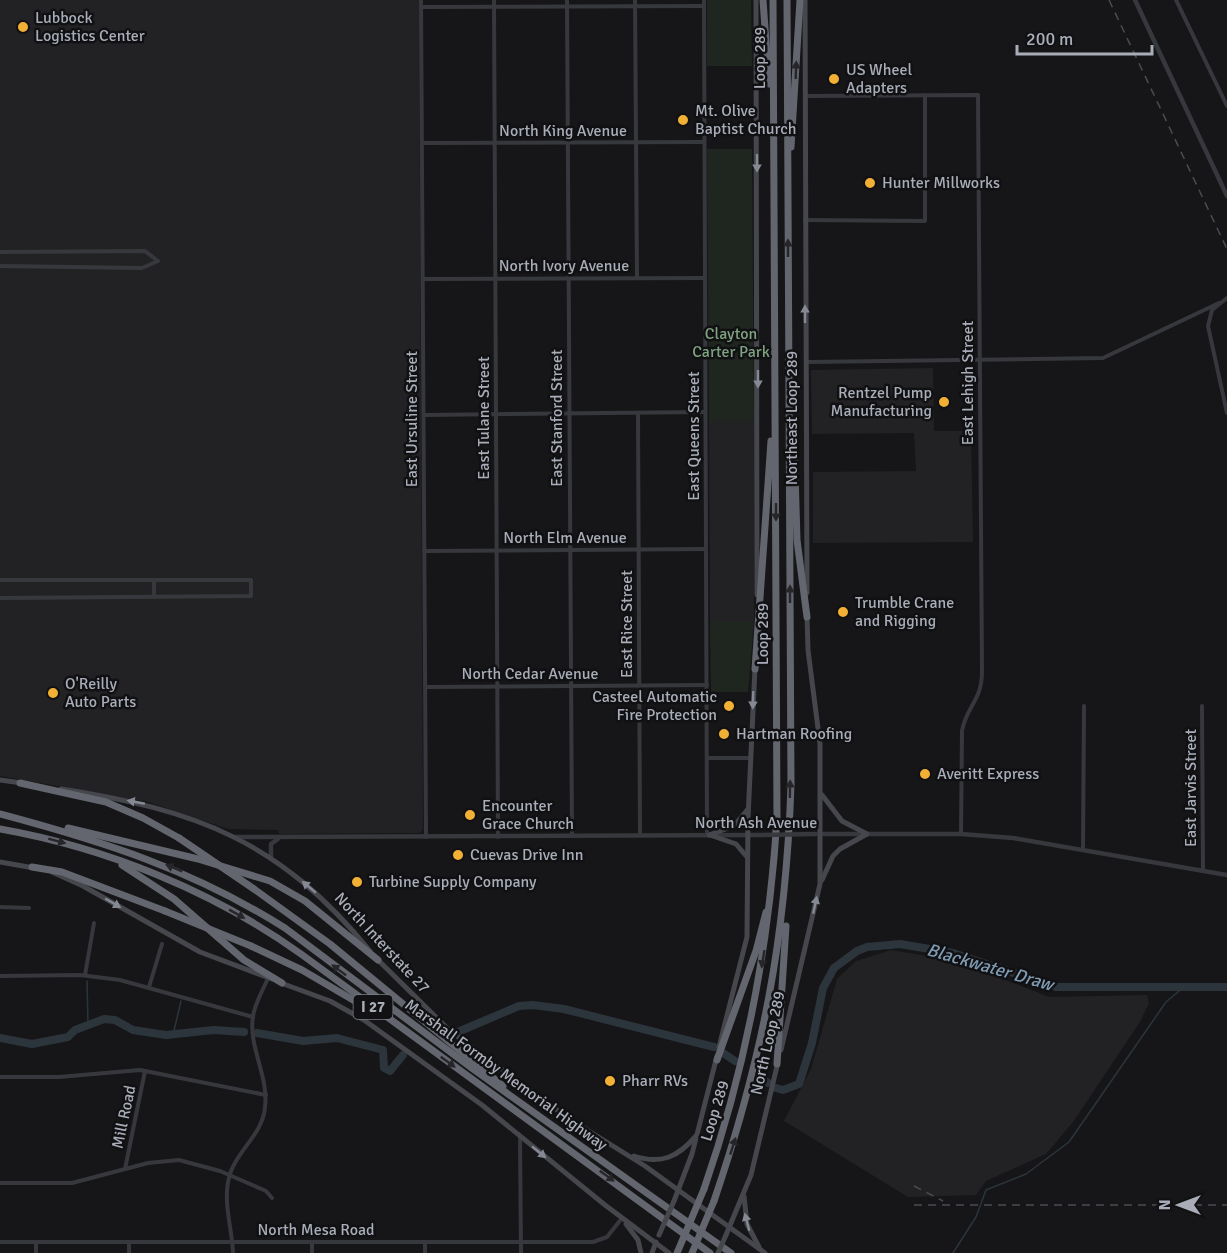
<svg xmlns="http://www.w3.org/2000/svg" width="1227" height="1253" viewBox="0 0 1227 1253" font-family="Signika,sans-serif">
  <style>
    .built { fill: #222225 }
    .green { fill: #1e261f }
    .lines { fill: none; stroke-linecap: round; stroke-linejoin: round }
    .stream { stroke: #2c353c; stroke-width: 1.5 }
    .river { stroke: #2c353c; stroke-width: 8 }
    .minor { stroke: #37383d; stroke-width: 4 }
    .tertiary { stroke: #37383d; stroke-width: 4.5 }
    .secondary { stroke: #45474d; stroke-width: 5 }
    .motorway { stroke: #63666e; stroke-width: 7 }
    .rail { stroke: #4a4c52; stroke-width: 1.5; stroke-dasharray: 8 6; stroke-linecap: butt }
    .tertiary-bridge { stroke: #37383d; stroke-width: 4.5 }
    .secondary-bridge { stroke: #45474d; stroke-width: 5 }
    .motorway-bridge { stroke: #63666e; stroke-width: 7 }
    .oneway { fill: #26262a }
    .oneway2 { fill: #858993 }
    .poi-dot { fill: #f2b134; stroke: #111113; stroke-width: 2 }
    .labels { text-anchor: middle; dominant-baseline: central; stroke-width: 5; stroke-linejoin: round; paint-order: stroke }
    .shield { fill: #111113; stroke: #7b7e86; stroke-width: 1.5 }
    .shield-label { font-size: 15px; font-weight: bold; fill: #a8adb8 }
    .poi-label { font-size: 16px; fill: #a8adb8; stroke: #111113; text-anchor: start }
    .street-label { font-size: 16px; fill: #a8adb8; stroke: #111113 }
    .park-label { font-size: 16px; fill: #7fa381; stroke: #111113 }
    .water-label { font-size: 18px; font-style: italic; fill: #7f9bb3; stroke: #111113 }
  </style>
  <rect width="100%" height="100%" fill="#161618"/>
  <!-- built -->
  <g class="built">
    <polygon points="0,0 419,0 423,829 420,833 279,834 278,830 228,829 148,802 0,776"/>
    <polygon points="933,368 934,431 971,431 973,542 813,543 813,472 916,471 914,433 812,434 811,370"/>
    <polygon points="709,421 754,421 754,622 710,622"/>
    <polygon points="891,950 957,961 1049,997 1147,995 1149,1003 1140,1022 1073,1122 1046,1154 986,1181 976,1195 908,1197 784,1121 811,1069 837,979 856,961"/>
  </g>
  <!-- green -->
  <g class="green">
    <polygon points="707,0 751,0 752,66 707,66"/>
    <polygon points="707,149 752,149 754,421 709,421"/>
    <polygon points="710,622 754,622 748,692 711,692"/>
  </g>
  <g class="lines">
    <!-- stream -->
    <g class="stream">
      <polyline points="87,981 88,1024"/>
      <polyline points="173,1035 181,1001"/>
      <polyline points="953,1253 976,1217 986,1190 1026,1174 1069,1142 1166,1002 1185,986"/>
    </g>
    <!-- river -->
    <g class="river">
      <polyline points="460,1031 519,1006 533,1005 564,1009 714,1047"/>
      <polyline points="257,1033 303,1041 337,1038 383,1050 384,1068 390,1071 403,1055"/>
      <polyline points="0,1038 32,1044 68,1037 75,1030 104,1019 115,1020 133,1030 166,1035 214,1030 244,1032"/>
      <polyline points="723,1053 735,1061"/>
      <polyline points="760,1078 768,1083"/>
      <polyline points="776,1088 783,1090 799,1084 812,1043 823,988 834,968 857,951 867,947 900,944 953,953 1056,987 1227,987"/>
    </g>
    <!-- minor -->
    <g class="minor">
      <polyline points="421,0 426,837"/>
      <polyline points="494,0 498,837"/>
      <polyline points="567,0 572,836"/>
      <polyline points="635,0 637,278"/>
      <polyline points="704,0 707,835"/>
      <polyline points="1176,0 1227,106"/>
      <polyline points="421,7 704,6"/>
      <path d="M805,96L978,95L982,671C982,702 966,706 962,731L961,834"/>
      <polyline points="422,143 704,142"/>
      <polyline points="805,220 925,221 925,95"/>
      <polyline points="0,252 145,251 158,261 142,268 0,266"/>
      <polyline points="423,279 705,278"/>
      <polyline points="1227,298 1212,310 1208,326 1227,413"/>
      <polyline points="807,362 1103,358 1219,303"/>
      <polyline points="638,413 640,835"/>
      <polyline points="424,415 705,412"/>
      <polyline points="424,551 706,549"/>
      <polyline points="0,580 251,580 251,596 0,598"/>
      <polyline points="154,580 154,597"/>
      <polyline points="425,687 707,685"/>
      <polyline points="1202,706 1203,871"/>
      <polyline points="707,758 751,758"/>
      <polyline points="1083,849 1084,706"/>
      <polyline points="0,907 29,908"/>
      <polyline points="85,975 94,923"/>
      <polyline points="0,976 80,975 120,980 253,1017"/>
      <polyline points="149,987 162,944"/>
      <polyline points="0,1077 59,1077 140,1070 266,1095"/>
      <polyline points="520,1137 521,1253"/>
      <polyline points="125,1169 145,1071"/>
      <polyline points="0,1183 72,1183 148,1163 179,1160 220,1171 266,1191 272,1198"/>
      <polyline points="0,1242 593,1242 607,1237 622,1218"/>
      <polyline points="36,1242 36,1253"/>
      <polyline points="312,1242 312,1253"/>
      <polyline points="129,1253 129,1242"/>
      <path d="M233,1253C232,1225 221,1199 231,1171C240,1148 263,1133 265,1107C269,1076 248,1047 253,1016C255,1003 263,990 268,978"/>
      <polyline points="425,1253 425,1242"/>
    </g>
    <!-- tertiary -->
    <g class="tertiary">
      <polyline points="1135,0 1227,196"/>
      <polyline points="819,834 961,834 1013,838 1227,875"/>
      <polyline points="236,837 757,835"/>
      <polyline points="271,858 271,844 278,839"/>
    </g>
    <!-- secondary -->
    <g class="secondary">
      <polyline points="756,0 757,595"/>
      <polyline points="805,0 807,593"/>
      <polyline points="0,780 22,783"/>
      <path d="M61,789C197,810 280,841 370,951"/>
      <polyline points="822,795 842,821 867,834 840,849 833,856 822,880"/>
      <polyline points="709,835 734,826 748,809"/>
      <polyline points="710,835 736,844 747,857"/>
      <polyline points="0,862 34,868"/>
      <polyline points="52,872 83,886 200,952 272,979"/>
      <polyline points="376,958 450,1031 568,1118 645,1166 765,1253"/>
      <polyline points="281,983 330,1001 364,1020 482,1105 605,1205 669,1253"/>
      <polyline points="719,1047 747,937 748,818 755,668"/>
      <polyline points="781,1050 820,884 820,744 808,650 807,615"/>
      <path d="M634,1156C661,1165 678,1157 696,1136"/>
      <polyline points="744,1196 747,1224 759,1247"/>
      <polyline points="674,1201 692,1154 717,1056"/>
      <polyline points="626,1224 638,1240 641,1253"/>
      <polyline points="726,1235 751,1175 778,1062"/>
      <polyline points="652,1253 656,1242"/>
    </g>
    <!-- motorway -->
    <g class="motorway">
      <polyline points="763,0 769,84"/>
      <polyline points="791,147 800,0"/>
      <polyline points="794,438 797,540 807,617"/>
      <polyline points="755,669 771,441"/>
      <polyline points="20,783 106,802 143,818 179,838"/>
      <path d="M0,814C105,842 193,870 285,928L473,1069L731,1253"/>
      <polyline points="68,828 198,859 270,881 305,901 378,960"/>
      <path d="M0,829C107,848 213,891 301,954L710,1253"/>
      <polyline points="122,865 174,899 244,960 282,983"/>
      <polyline points="32,867 62,872 165,911"/>
      <polyline points="254,889 330,944 503,1086"/>
      <polyline points="251,946 302,970 365,1007"/>
      <polyline points="717,1060 756,951 766,912"/>
      <polyline points="777,1064 786,926"/>
      <path d="M704,1189C746,1068 769,946 777,818L773,0"/>
      <path d="M714,1201C763,1057 786,937 791,785L787,0"/>
    </g>
    <!-- rail -->
    <g class="rail">
      <polyline points="1109,0 1227,249"/>
      <polyline points="914,1186 943,1201"/>
      <polyline points="914,1205 1227,1205"/>
    </g>
    <!-- tertiary-bridge -->
    <polyline class="tertiary-bridge" points="757,835 816,834"/>
    <!-- secondary-bridge -->
    <g class="secondary-bridge">
      <polyline points="659,1235 674,1201"/>
      <polyline points="718,1253 726,1235"/>
    </g>
    <!-- motorway-bridge -->
    <g class="motorway-bridge">
      <polyline points="179,838 254,889"/>
      <polyline points="165,911 251,946"/>
      <polyline points="677,1253 704,1189"/>
      <polyline points="692,1253 714,1201"/>
    </g>
  </g>
  <!-- one-way arrows -->
  <defs><path id="oneway-solid" d="M-6-.8H1V-3.2L6.5 0L1 3.2V.8H-6Z" transform="scale(1.5)"/></defs>
  <g class="oneway">
    <use href="#oneway-solid" transform="translate(796 70) rotate(-88)"/>
    <use href="#oneway-solid" transform="translate(788 248) rotate(-90)"/>
    <use href="#oneway-solid" transform="translate(776 512) rotate(90)"/>
    <use href="#oneway-solid" transform="translate(790 594) rotate(-90)"/>
    <use href="#oneway-solid" transform="translate(790 789) rotate(-89)"/>
    <use href="#oneway-solid" transform="translate(57 841) rotate(15)"/>
    <use href="#oneway-solid" transform="translate(174 868) rotate(-157)"/>
    <use href="#oneway-solid" transform="translate(237 914) rotate(29)"/>
    <use href="#oneway-solid" transform="translate(763 959) rotate(99)"/>
    <use href="#oneway-solid" transform="translate(339 970) rotate(-143)"/>
    <use href="#oneway-solid" transform="translate(448 1062) rotate(36)"/>
    <use href="#oneway-solid" transform="translate(733 1146) rotate(-72)"/>
    <use href="#oneway-solid" transform="translate(607 1176) rotate(36)"/>
  </g>
  <g class="oneway2">
    <use href="#oneway-solid" transform="translate(757 163) rotate(90)"/>
    <use href="#oneway-solid" transform="translate(805 314) rotate(-90)"/>
    <use href="#oneway-solid" transform="translate(758 379) rotate(90)"/>
    <use href="#oneway-solid" transform="translate(753 700) rotate(92)"/>
    <use href="#oneway-solid" transform="translate(136 802) rotate(-169)"/>
    <use href="#oneway-solid" transform="translate(309 887) rotate(-140)"/>
    <use href="#oneway-solid" transform="translate(113 903) rotate(30)"/>
    <use href="#oneway-solid" transform="translate(815 905) rotate(-78)"/>
    <use href="#oneway-solid" transform="translate(539 1152) rotate(39)"/>
    <use href="#oneway-solid" transform="translate(747 1222) rotate(-105)"/>
  </g>
  <!-- markers -->
  <g class="poi-dot">
    <circle cx="23" cy="27" r="6"/>
    <circle cx="834" cy="79" r="6"/>
    <circle cx="683" cy="120" r="6"/>
    <circle cx="870" cy="183" r="6"/>
    <circle cx="944" cy="402" r="6"/>
    <circle cx="843" cy="612" r="6"/>
    <circle cx="53" cy="693" r="6"/>
    <circle cx="729" cy="706" r="6"/>
    <circle cx="724" cy="734" r="6"/>
    <circle cx="925" cy="774" r="6"/>
    <circle cx="470" cy="815" r="6"/>
    <circle cx="458" cy="855" r="6"/>
    <circle cx="357" cy="882" r="6"/>
    <circle cx="610" cy="1081" r="6"/>
  </g>
  <g class="labels">
    <!-- shield labels -->
    <rect class="shield" x="353.5" y="995" width="39" height="24" rx="4.5"/>
    <g class="shield-label">
      <text x="373" y="1007">I 27</text>
    </g>
    <!-- poi labels -->
    <g class="poi-label">
      <text x="35" y="18">Lubbock<tspan x="35" dy="18">Logistics Center</tspan></text>
      <text x="846" y="70">US Wheel<tspan x="846" dy="18">Adapters</tspan></text>
      <text x="695" y="111">Mt. Olive<tspan x="695" dy="18">Baptist Church</tspan></text>
      <text x="882" y="183">Hunter Millworks</text>
      <text x="932" y="393" text-anchor="end">Rentzel Pump<tspan x="932" dy="18">Manufacturing</tspan></text>
      <text x="855" y="603">Trumble Crane<tspan x="855" dy="18">and Rigging</tspan></text>
      <text x="65" y="684">O'Reilly<tspan x="65" dy="18">Auto Parts</tspan></text>
      <text x="717" y="697" text-anchor="end">Casteel Automatic<tspan x="717" dy="18">Fire Protection</tspan></text>
      <text x="736" y="734">Hartman Roofing</text>
      <text x="937" y="774">Averitt Express</text>
      <text x="482" y="806">Encounter<tspan x="482" dy="18">Grace Church</tspan></text>
      <text x="470" y="855">Cuevas Drive Inn</text>
      <text x="369" y="882">Turbine Supply Company</text>
      <text x="622" y="1081">Pharr RVs</text>
    </g>
    <!-- street labels -->
    <g class="street-label">
      <text transform="translate(760 58) rotate(-90)">Loop 289</text>
      <text x="563" y="131">North King Avenue</text>
      <text x="564" y="266">North Ivory Avenue</text>
      <text transform="translate(968 383) rotate(-90)">East Lehigh Street</text>
      <text transform="translate(484 418) rotate(-90)">East Tulane Street</text>
      <text transform="translate(557 418) rotate(-90)">East Stanford Street</text>
      <text transform="translate(792 418) rotate(-90)">Northeast Loop 289</text>
      <text transform="translate(412 419) rotate(-90)">East Ursuline Street</text>
      <text transform="translate(694 436) rotate(-90)">East Queens Street</text>
      <text x="565" y="538">North Elm Avenue</text>
      <text transform="translate(627 624) rotate(-90)">East Rice Street</text>
      <text transform="translate(763 634) rotate(-90)">Loop 289</text>
      <text x="530" y="674">North Cedar Avenue</text>
      <text transform="translate(1191 788) rotate(-90)">East Jarvis Street</text>
      <text x="756" y="823">North Ash Avenue</text>
      <text transform="translate(382 943) rotate(47)">North Interstate 27</text>
      <text transform="translate(768 1043) rotate(-77)">North Loop 289</text>
      <text transform="translate(506 1075) rotate(36)">Marshall Formby Memorial Highway</text>
      <text transform="translate(715 1111) rotate(-73)">Loop 289</text>
      <text transform="translate(124 1117) rotate(-78)">Mill Road</text>
      <text x="316" y="1230">North Mesa Road</text>
    </g>
    <!-- park labels -->
    <g class="park-label">
      <text x="731" y="334">Clayton<tspan x="731" dy="18">Carter Park</tspan></text>
    </g>
    <!-- water labels -->
    <g class="water-label">
      <text transform="translate(990 967) rotate(16)">Blackwater Draw</text>
    </g>
  </g>
  <!-- north arrow -->
  <g transform="translate(1179 1205) rotate(270)" stroke="#111113" stroke-width="4.5" paint-order="stroke">
  <path d="M0-4.5L10 22L0 15L-10 22Z" fill="#a8adb8"/>
  <text y="-9" font-size="16" font-weight="bold" text-anchor="middle" fill="#a8adb8">N</text>
  </g>
  <!-- scale -->
  <path d="M1017 45v9h135v-9" fill="none" stroke="#a8adb8" stroke-width="3"/>
  <text x="1026" y="45" font-size="18" fill="#a8adb8" stroke="#111113" stroke-width="4.5" paint-order="stroke">200 m</text>
</svg>
